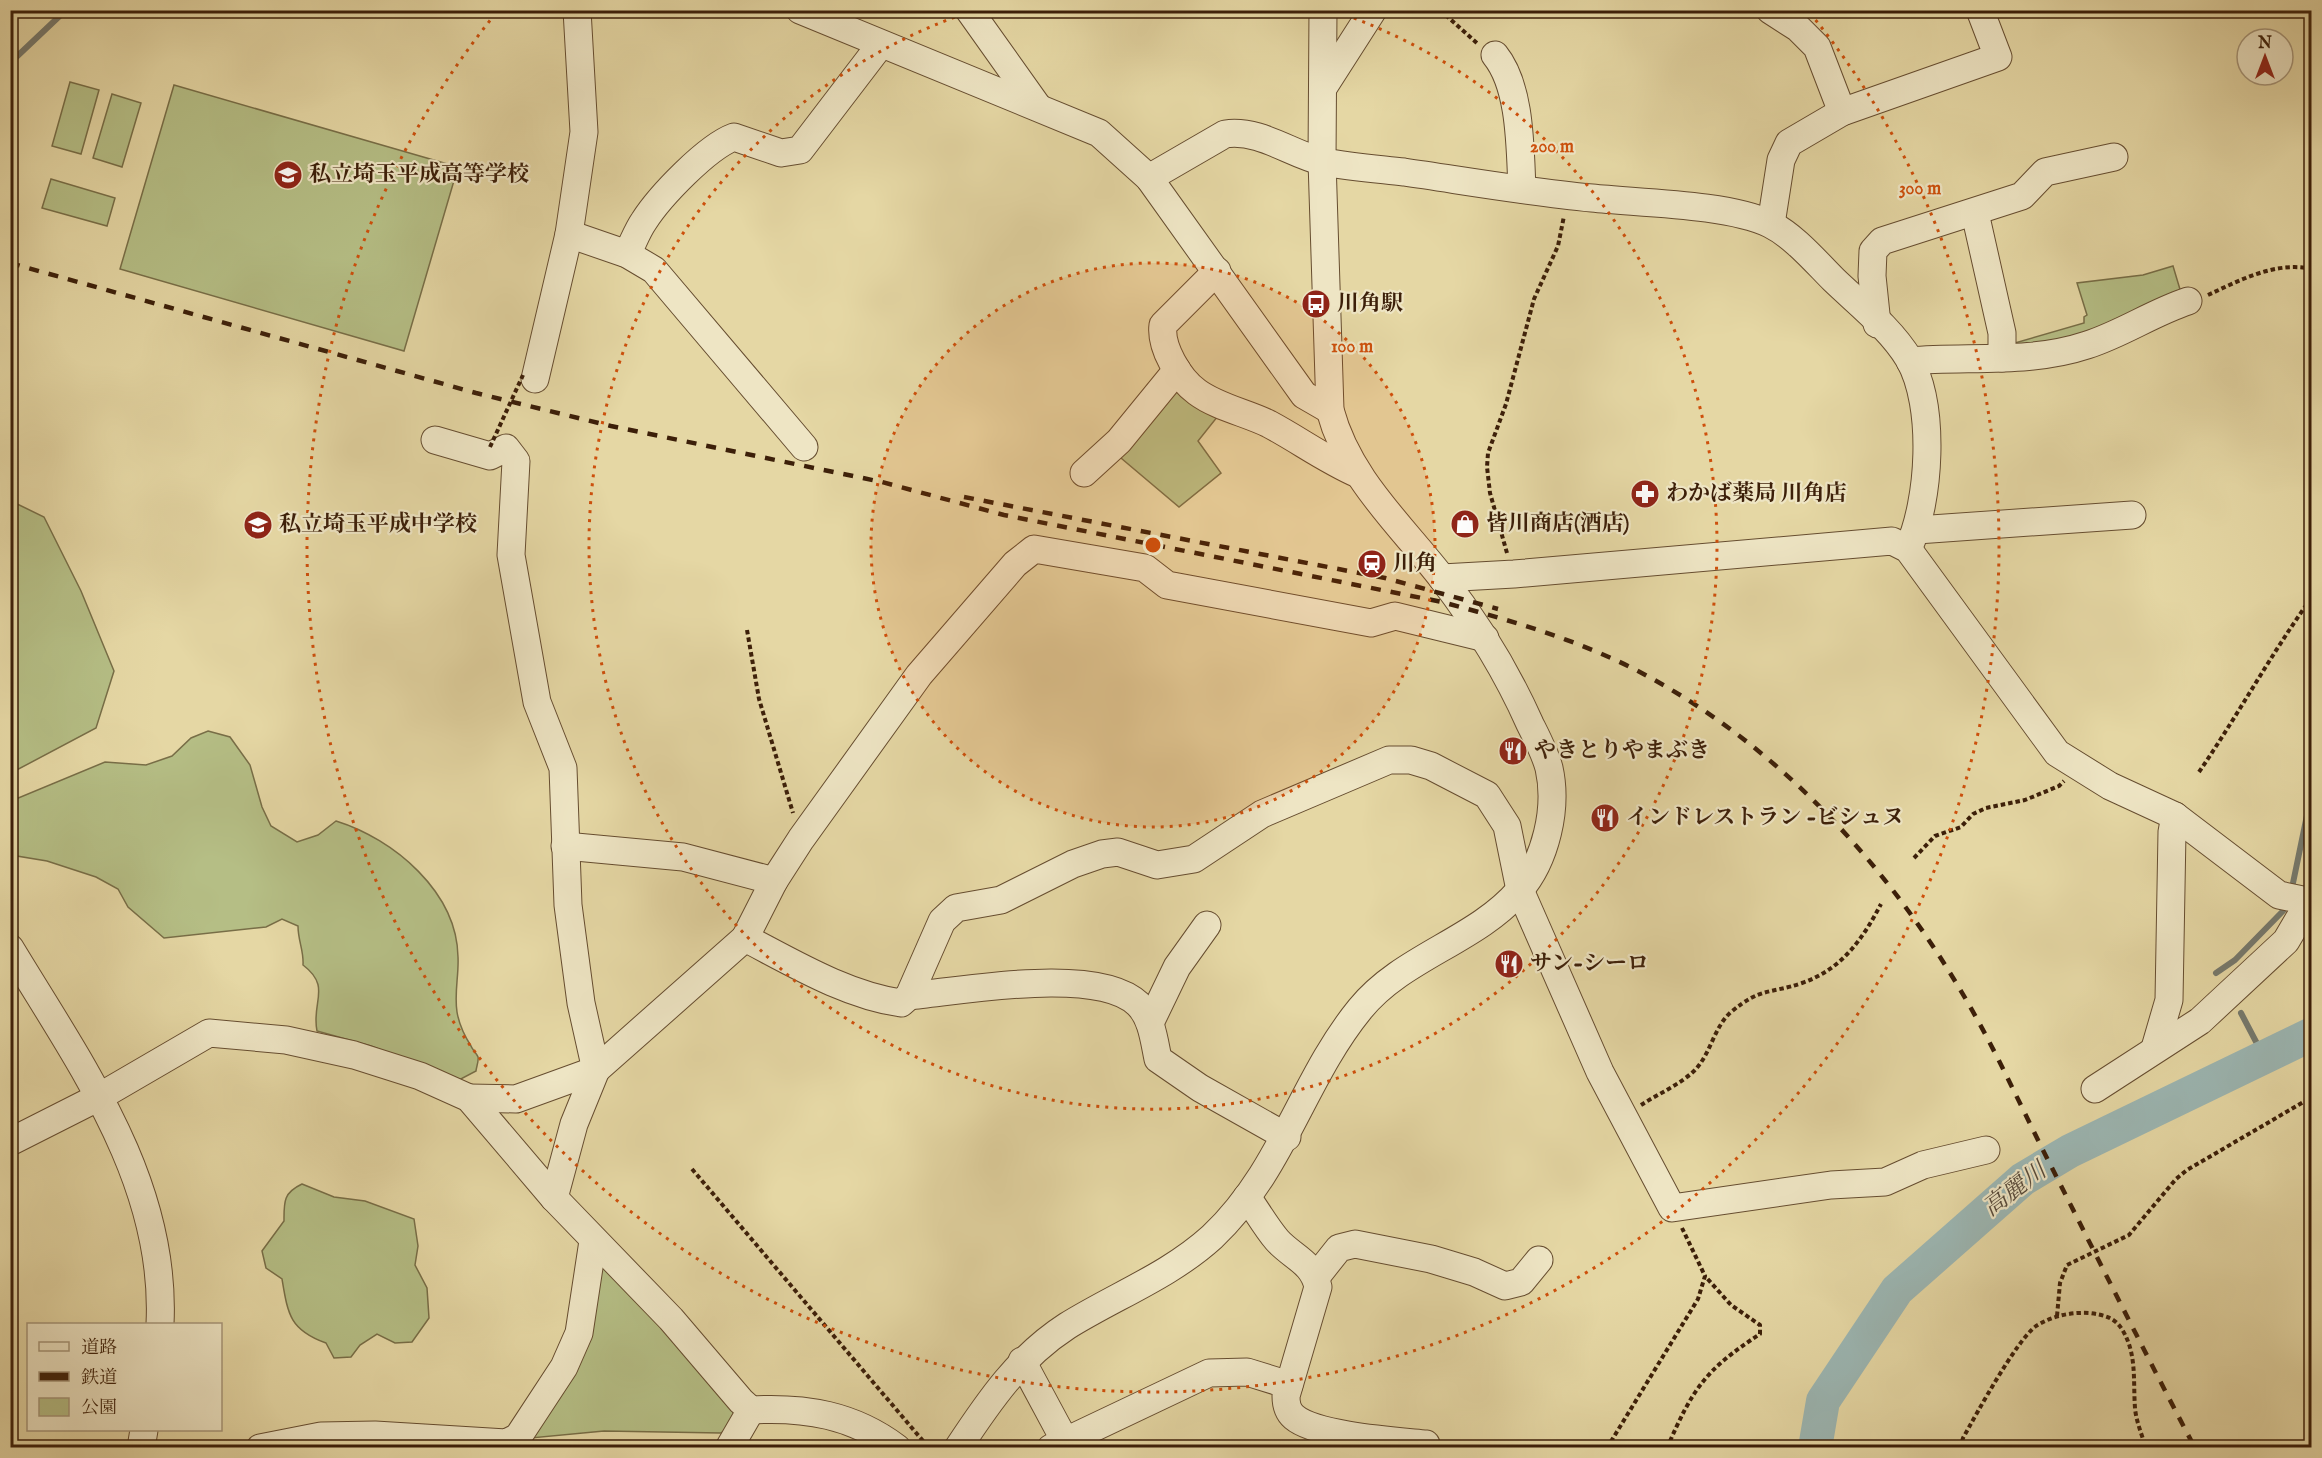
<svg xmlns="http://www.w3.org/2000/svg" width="2322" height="1458" viewBox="0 0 2322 1458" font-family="'IM FELL English','Noto Serif JP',serif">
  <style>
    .green { fill: #b5be85; stroke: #786e47; stroke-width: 1.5 }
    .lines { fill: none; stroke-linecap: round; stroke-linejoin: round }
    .stream { stroke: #767a6e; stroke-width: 6 }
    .river { stroke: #9cb6b2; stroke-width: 34 }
    .minor-casing { stroke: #664d30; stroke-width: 29 }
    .path { stroke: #3c1f09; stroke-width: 4; stroke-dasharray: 4.5 3; stroke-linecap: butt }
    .minor { stroke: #eee5c4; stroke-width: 27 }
    .rail { stroke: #3c1f09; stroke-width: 4.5; stroke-dasharray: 10 10; stroke-linecap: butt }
    .path-bridge { stroke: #3c1f09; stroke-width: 4; stroke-dasharray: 4.5 3; stroke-linecap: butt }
    .ring { fill: none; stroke: #ce500c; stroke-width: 3; stroke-dasharray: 3 6 }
    .labels { text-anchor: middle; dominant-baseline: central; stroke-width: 4.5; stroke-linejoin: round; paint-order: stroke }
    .poi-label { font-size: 22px; font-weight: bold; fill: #3c1f09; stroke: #eee5c4; text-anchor: start }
    .water-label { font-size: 24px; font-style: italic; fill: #594c3c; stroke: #eee5c4 }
    .centre { fill: #ce500c; stroke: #eee5c4; stroke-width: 3 }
    .ring-label { font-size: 18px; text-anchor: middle; font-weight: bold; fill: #ce500c; stroke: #eee5c4; stroke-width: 4.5; stroke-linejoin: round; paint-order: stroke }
  </style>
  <rect width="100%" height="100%" fill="#e5d7a4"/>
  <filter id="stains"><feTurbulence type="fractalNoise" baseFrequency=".00333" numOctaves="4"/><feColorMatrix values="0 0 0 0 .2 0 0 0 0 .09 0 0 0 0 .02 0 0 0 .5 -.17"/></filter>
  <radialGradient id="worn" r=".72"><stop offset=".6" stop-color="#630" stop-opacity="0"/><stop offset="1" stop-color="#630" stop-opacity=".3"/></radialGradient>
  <!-- green -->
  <g class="green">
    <polygon points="70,82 99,90 81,154 52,146"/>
    <polygon points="174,85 458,167 404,351 120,269"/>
    <polygon points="112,94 141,103 122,167 93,158"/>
    <polygon points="51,179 115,198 107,226 42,208"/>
    <polygon points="2173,266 2182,296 2067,346 2008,345 2084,323 2084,317 2087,315 2077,283 2143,275"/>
    <polygon points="1178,378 1222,411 1198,441 1221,473 1179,507 1115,453"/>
    <polygon points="11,501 44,517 81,591 114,671 96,728 11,773"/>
    <path d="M208,731L230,737L250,765L262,807L271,826L297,842L318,835L336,821C394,839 457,892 458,957C459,975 454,993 457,1012C459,1024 464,1035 471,1046C472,1049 477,1054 478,1057C479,1061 476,1068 476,1071L459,1080L371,1046L317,1031C311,1002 332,987 303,965C304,951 298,941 298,926L282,919L266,927L164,938L128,907L118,889L96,877L47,861L11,855V801L105,762L146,765L172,756L191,738Z"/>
    <path d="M302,1184L334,1197L365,1201L414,1219L418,1246L415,1265L427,1288L429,1318L412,1342L395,1343L377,1334L360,1345L351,1357L334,1358L326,1343C290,1330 288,1315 282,1279L266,1268L262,1251L284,1221C284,1202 283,1193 302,1184Z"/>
    <polygon points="604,1259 703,1367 736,1416 730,1428 721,1433 604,1431 531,1438"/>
  </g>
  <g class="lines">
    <!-- stream -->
    <g class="stream">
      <polyline points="10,63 66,10"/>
      <polyline points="2293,883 2312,791"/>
      <polyline points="2216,973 2235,960 2283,911"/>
      <polyline points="2241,1013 2264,1057"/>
    </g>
    <!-- river -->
    <polyline class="river" points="1815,1448 1823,1401 1897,1290 2023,1179 2070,1151 2312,1034"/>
    <!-- minor casing -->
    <g class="minor-casing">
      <g id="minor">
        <polyline points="800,10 1099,133 1149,178 1304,395 1330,410"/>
        <polyline points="969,10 1038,107"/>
        <polyline points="1770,10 1798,28 1817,47 1842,112"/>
        <path d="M1495,55C1521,87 1520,148 1522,189"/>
        <polyline points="1323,88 1373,10"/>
        <path d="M1149,178L1225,134C1261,129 1290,154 1324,162C1350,167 1377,169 1404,172C1466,181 1529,192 1592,198C1640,203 1729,204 1770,224C1794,236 1815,261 1834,280C1859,304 1891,329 1909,359C1936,406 1930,502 1908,549"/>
        <polyline points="1975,213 2002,333 2002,358"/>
        <polyline points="1771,224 1781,160 1789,143 1842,112 1998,57 1980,10"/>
        <polyline points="569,234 627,254 654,270 804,447"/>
        <path d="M627,254C633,243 637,231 644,221C660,196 707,147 734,137L781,153L800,150L881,44"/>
        <path d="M1217,271L1163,325C1160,347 1179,379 1197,392C1217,407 1247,413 1269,424C1299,440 1326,460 1358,474"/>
        <polyline points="1877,324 1872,276 1873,251 1882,241 2022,196 2045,172 2114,157"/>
        <path d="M1910,361C1969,356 2030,364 2087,345C2122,334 2152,313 2188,301"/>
        <polyline points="535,379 569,234 584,132 577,10"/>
        <polyline points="435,440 490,456 506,448 516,461 511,555 537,702 563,768 568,905 581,1003 596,1070 574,1124 554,1198"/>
        <polyline points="1084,473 1119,441 1177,370"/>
        <polyline points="1917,530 2132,515"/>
        <polyline points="1442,578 1514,574 1892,541 1908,549 2057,753 2110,786 2175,816 2279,895 2312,902"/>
        <polyline points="565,846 683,857 774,881"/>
        <path d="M745,938C793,963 846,995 901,1003L909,996L942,921L956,908L1001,900L1073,864L1102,854L1118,852L1157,865L1194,859L1262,814L1389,760H1411L1431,766L1487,795L1507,826L1520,890L1600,1072L1672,1208L1831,1185L1885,1182L1923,1165L1986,1150"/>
        <path d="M10,948C80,1064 167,1182 160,1324"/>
        <path d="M909,996C962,991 1098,965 1138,1004C1152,1018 1154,1040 1158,1059L1200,1088L1287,1137"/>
        <polyline points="1150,1023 1177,967 1207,925"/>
        <polyline points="2155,1048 2169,1000 2172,832 2175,816"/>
        <polyline points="2095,1089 2200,1021 2286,941 2309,902"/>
        <polyline points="469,1098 516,1099 596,1070 745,938 774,881 801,839 919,675 1015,564 1034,549 1145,568 1167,585 1371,623 1395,616 1485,638"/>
        <path d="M10,1142L99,1097L209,1033L286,1040L354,1055L420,1076L469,1098L554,1198L671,1319L741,1401L751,1410C806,1407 853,1415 897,1448"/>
        <path d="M1247,1197C1257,1211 1266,1227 1277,1240C1292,1257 1313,1262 1318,1287L1286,1396C1286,1404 1287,1411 1294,1417C1316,1436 1396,1441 1426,1444"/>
        <polyline points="1316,1277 1339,1248 1355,1244 1431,1259 1474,1272 1505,1286 1521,1282 1539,1260"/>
        <polyline points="1022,1361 1065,1441"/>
        <polyline points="141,1448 144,1430"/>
        <polyline points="260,1448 321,1436 375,1435 506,1443 518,1437 564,1367 579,1333 593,1241"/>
        <polyline points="729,1448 751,1410"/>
        <path d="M958,1448C989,1401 1019,1357 1067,1326C1115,1296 1169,1276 1212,1237C1283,1170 1302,1080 1360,1009C1402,957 1476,941 1519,891C1546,860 1558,808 1549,768C1545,753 1537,738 1530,724C1506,670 1479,626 1442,578C1400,524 1348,478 1330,410L1322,161L1323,10"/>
        <polyline points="1051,1448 1209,1373 1247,1372 1289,1385"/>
      </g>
    </g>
    <!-- path -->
    <g class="path">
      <polyline points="1440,10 1479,45"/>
      <path d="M2208,295C2240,280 2276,261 2312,269"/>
      <polyline points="1507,553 1490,493 1487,467 1488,453 1506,404 1534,299 1558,246 1564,216"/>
      <polyline points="747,630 759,699 793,813"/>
      <path d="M2199,772C2238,715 2271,654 2312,597"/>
      <polyline points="1914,858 1935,836 1961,827 1973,814 1986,808 2025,800 2059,786 2064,781"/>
      <path d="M1641,1105C1658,1094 1681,1084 1695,1070C1711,1053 1714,1027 1731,1012C1761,987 1770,994 1802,983C1842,969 1862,940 1881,904"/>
      <polyline points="692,1169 929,1448"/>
      <polyline points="2057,1316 2060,1283 2067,1265 2129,1235 2176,1179 2187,1170 2312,1097"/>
      <polyline points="1607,1448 1698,1299 1705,1276 1682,1228"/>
      <path d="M1667,1448C1693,1388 1705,1370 1760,1334V1325L1731,1305L1705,1276"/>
      <path d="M1960,1448L1963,1438C1977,1413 2016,1341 2036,1326C2052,1316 2070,1312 2089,1313C2104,1315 2115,1317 2123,1331C2137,1355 2133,1381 2135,1408C2136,1421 2142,1435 2146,1448"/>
    </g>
    <!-- minor -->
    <use href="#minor" class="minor"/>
    <!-- rail -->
    <g class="rail">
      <path d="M10,263L476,393L611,426L882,482L1004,515L1442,602C1509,620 1576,639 1638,671C1779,745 1890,867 1968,1003C1998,1055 2022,1109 2049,1162C2097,1257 2145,1353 2195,1448"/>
      <polyline points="964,497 1385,578 1498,609"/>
    </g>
    <!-- path-bridge -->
    <polyline class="path-bridge" points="490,447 523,375"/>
  </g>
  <!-- distance rings -->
  <circle cx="1153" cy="545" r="282" fill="#ce500c" fill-opacity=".12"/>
  <g class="ring">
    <circle cx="1153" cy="545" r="282"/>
    <path d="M1337 12A564 564 0 1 1 969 12"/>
    <path d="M1810 13A846 846 0 1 1 496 13"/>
  </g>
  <!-- icons -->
  <defs>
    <g id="school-disc" transform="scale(1.5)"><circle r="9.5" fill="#8f2418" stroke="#eee5c4"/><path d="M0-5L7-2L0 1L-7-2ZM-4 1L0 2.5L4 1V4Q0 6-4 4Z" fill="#fff"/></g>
    <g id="bus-disc" transform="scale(1.5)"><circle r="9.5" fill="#8f2418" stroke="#eee5c4"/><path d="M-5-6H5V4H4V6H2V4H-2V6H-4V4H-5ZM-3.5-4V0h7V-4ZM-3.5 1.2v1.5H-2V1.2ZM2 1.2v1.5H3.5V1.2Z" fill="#fff"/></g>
    <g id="pharmacy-disc" transform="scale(1.5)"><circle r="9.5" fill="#8f2418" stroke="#eee5c4"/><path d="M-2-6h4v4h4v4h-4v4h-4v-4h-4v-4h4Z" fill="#fff"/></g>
    <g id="shop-disc" transform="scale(1.5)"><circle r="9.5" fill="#8f2418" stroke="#eee5c4"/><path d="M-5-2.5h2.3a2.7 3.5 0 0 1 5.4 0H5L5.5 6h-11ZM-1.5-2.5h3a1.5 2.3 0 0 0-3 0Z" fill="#fff"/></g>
    <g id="station-disc" transform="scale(1.5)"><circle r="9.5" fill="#8f2418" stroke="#eee5c4"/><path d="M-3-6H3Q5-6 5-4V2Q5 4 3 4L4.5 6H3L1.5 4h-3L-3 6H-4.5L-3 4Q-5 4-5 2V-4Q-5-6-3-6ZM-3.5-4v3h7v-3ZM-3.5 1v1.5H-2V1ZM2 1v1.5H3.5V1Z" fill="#fff"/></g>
    <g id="restaurant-disc" transform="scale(1.5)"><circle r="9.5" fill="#8f2418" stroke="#eee5c4"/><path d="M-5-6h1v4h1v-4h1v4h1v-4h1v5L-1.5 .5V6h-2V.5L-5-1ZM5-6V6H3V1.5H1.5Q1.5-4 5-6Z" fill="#fff"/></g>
  </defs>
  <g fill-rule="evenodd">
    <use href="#school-disc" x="288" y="175"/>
    <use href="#bus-disc" x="1316" y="304"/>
    <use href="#pharmacy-disc" x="1645" y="494"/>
    <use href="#shop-disc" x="1465" y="524"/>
    <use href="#school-disc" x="258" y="525"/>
    <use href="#station-disc" x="1372" y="564"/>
    <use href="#restaurant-disc" x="1513" y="751"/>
    <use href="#restaurant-disc" x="1605" y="818"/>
    <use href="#restaurant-disc" x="1509" y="964"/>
  </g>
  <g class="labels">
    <!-- poi labels -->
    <g class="poi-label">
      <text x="309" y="175">私立埼玉平成高等学校</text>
      <text x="1337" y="304">川角駅</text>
      <text x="1666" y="494">わかば薬局 川角店</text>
      <text x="1486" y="524">皆川商店(酒店)</text>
      <text x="279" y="525">私立埼玉平成中学校</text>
      <text x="1393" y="564">川角</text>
      <text x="1534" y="751">やきとりやまぶき</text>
      <text x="1626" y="818">インドレストラン -ビシュヌ</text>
      <text x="1530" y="964">サン-シーロ</text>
    </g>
    <!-- water labels -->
    <g class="water-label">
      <text transform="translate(2015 1190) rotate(-37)">高麗川</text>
    </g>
  </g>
  <circle cx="1153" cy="545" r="9" class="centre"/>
  <g class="ring-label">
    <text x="1552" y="152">200 m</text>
    <text x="1920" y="194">300 m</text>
    <text x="1352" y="352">100 m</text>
  </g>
  <!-- margin -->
  <rect width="2322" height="1458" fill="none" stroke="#e5d7a4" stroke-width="36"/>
  <rect x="12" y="12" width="2298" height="1434" fill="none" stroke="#3c1f09" stroke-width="3"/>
  <rect x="18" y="18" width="2286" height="1422" fill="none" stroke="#3c1f09" stroke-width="1.5"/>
  <!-- legend -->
  <rect x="27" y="1323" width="195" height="108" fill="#eee5c4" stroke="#a79679" stroke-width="1.5"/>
  <rect x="39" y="1342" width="30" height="9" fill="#eee5c4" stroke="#a79679" stroke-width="1.5"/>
  <text x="81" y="1353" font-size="18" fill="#3c1f09">道路</text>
  <rect x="39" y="1372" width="30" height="9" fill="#3c1f09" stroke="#a79679" stroke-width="1.5"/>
  <text x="81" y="1383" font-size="18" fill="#3c1f09">鉄道</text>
  <rect x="39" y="1398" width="30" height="18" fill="#b5be85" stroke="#a79679" stroke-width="1.5"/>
  <text x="81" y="1413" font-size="18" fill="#3c1f09">公園</text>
  <!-- north arrow -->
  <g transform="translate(2265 57)"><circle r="28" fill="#eee5c4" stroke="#a79679" stroke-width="1.5"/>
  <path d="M0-4.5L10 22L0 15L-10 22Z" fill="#8f2418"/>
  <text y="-9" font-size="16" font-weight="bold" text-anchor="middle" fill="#3c1f09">N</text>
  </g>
  <rect width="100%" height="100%" filter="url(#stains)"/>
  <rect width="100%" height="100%" fill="url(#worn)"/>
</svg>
